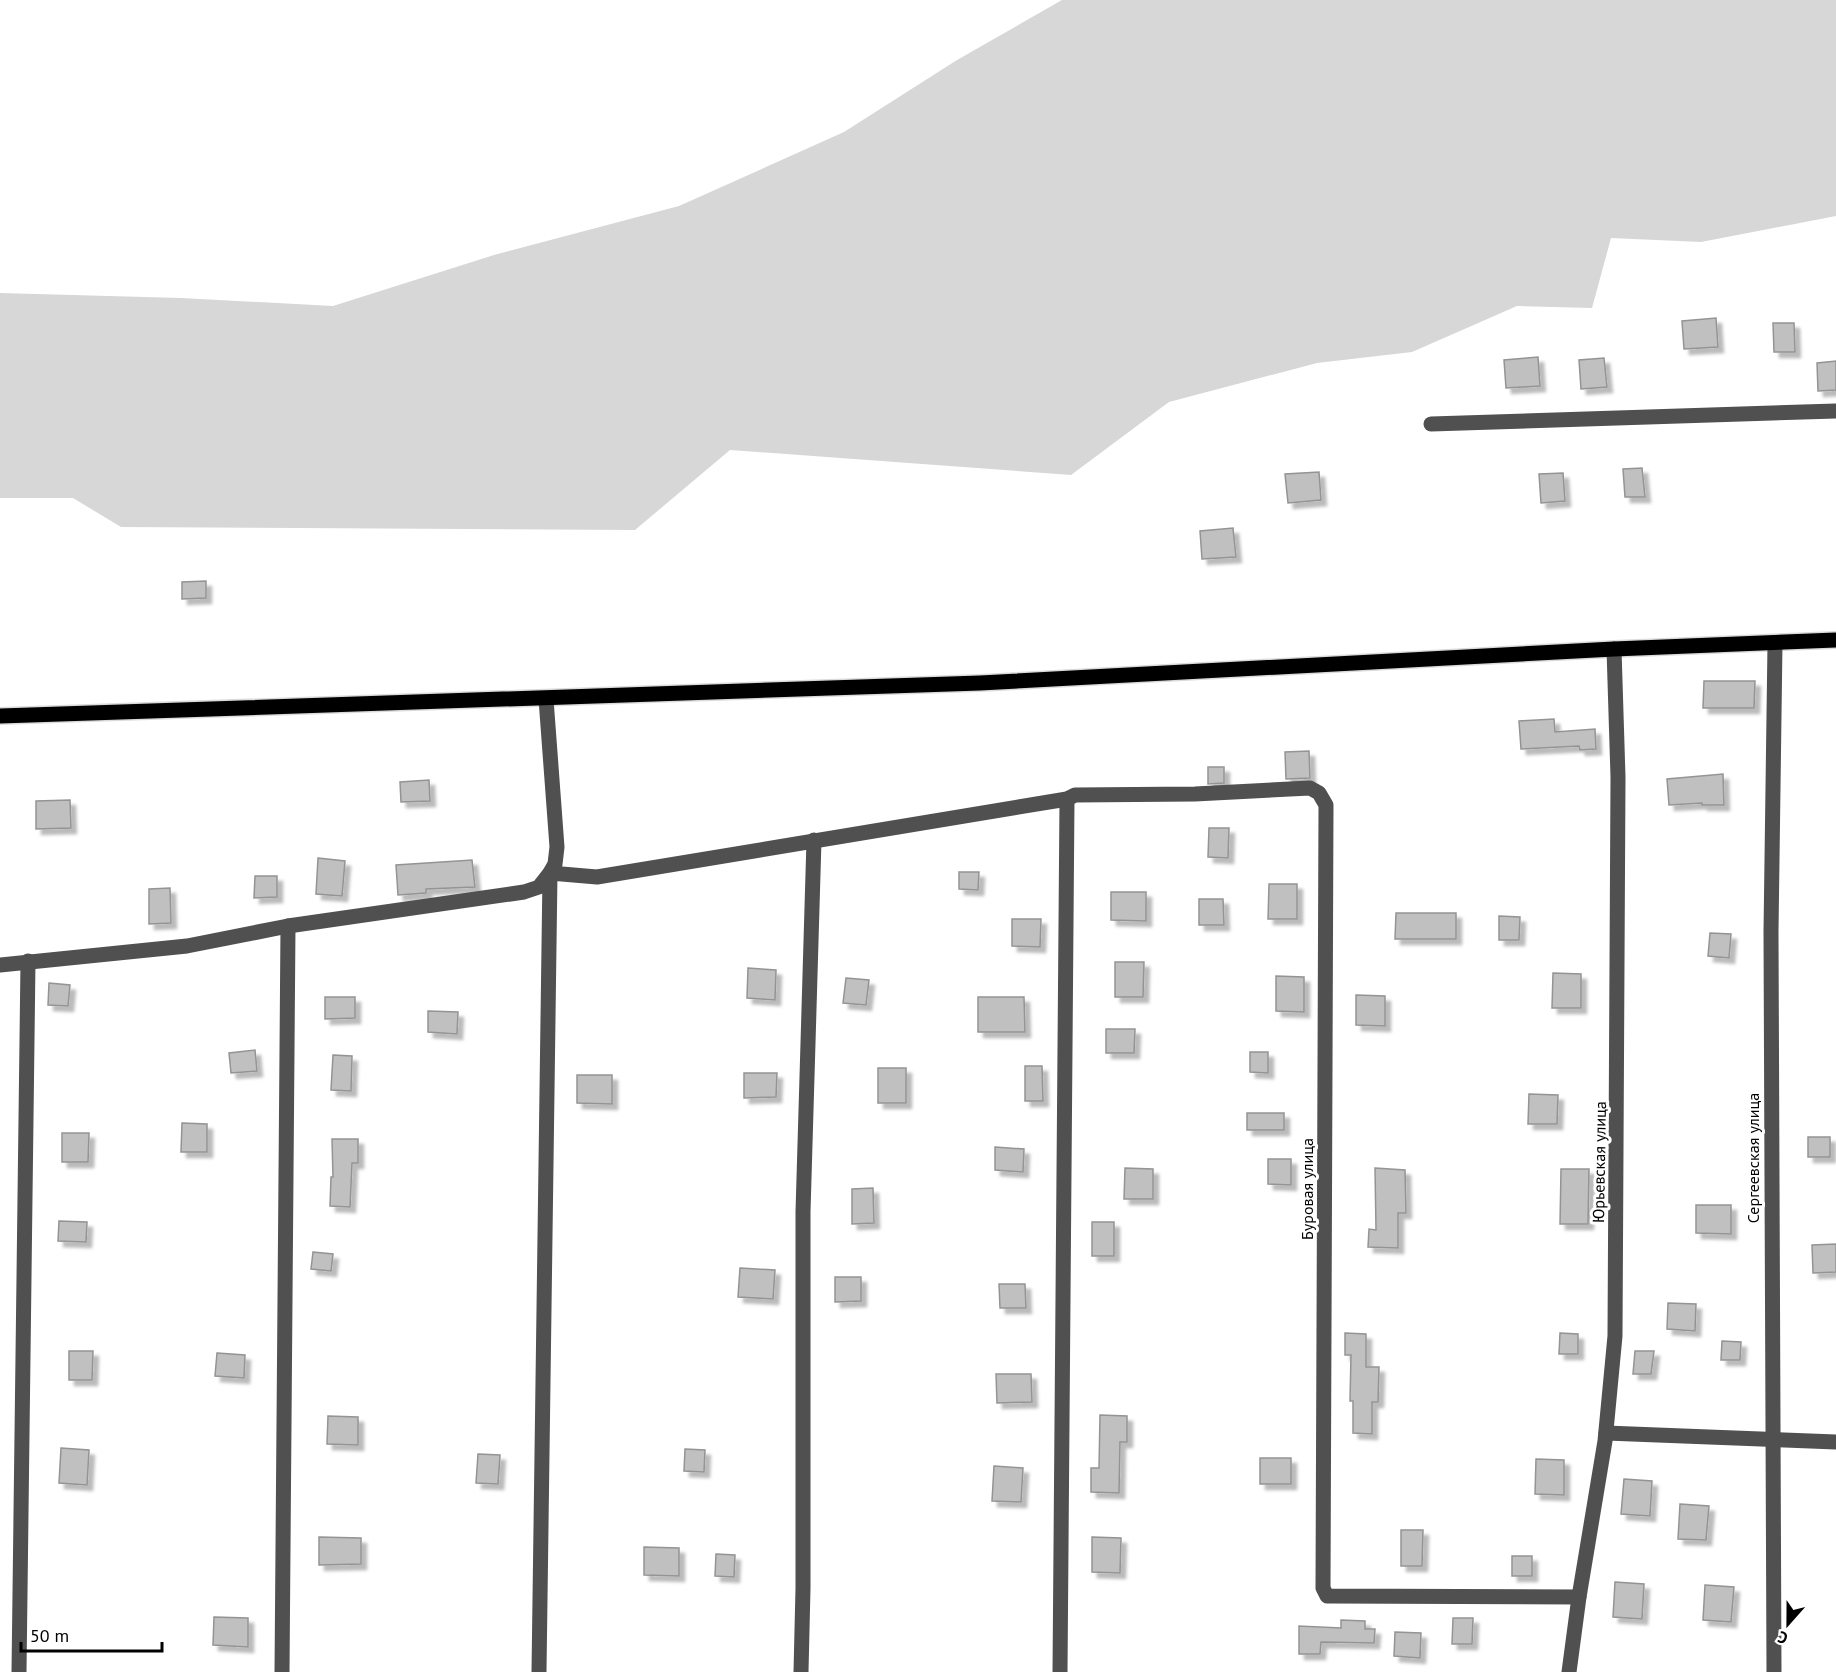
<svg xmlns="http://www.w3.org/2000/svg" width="1836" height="1672" viewBox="0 0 1836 1672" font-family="'PT Sans',sans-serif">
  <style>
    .green { fill: #d7d7d7 }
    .building { fill: #c0c0c0; stroke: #949494; stroke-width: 1.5; filter: url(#shadow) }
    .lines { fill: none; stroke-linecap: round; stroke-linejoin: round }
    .major-casing { stroke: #dbdbdb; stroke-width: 18 }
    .minor { stroke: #505050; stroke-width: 15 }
    .major { stroke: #000; stroke-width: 15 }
    .labels { text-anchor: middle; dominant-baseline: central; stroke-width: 6; stroke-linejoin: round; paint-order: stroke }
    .street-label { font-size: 16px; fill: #000; stroke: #fff }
  </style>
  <defs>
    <filter id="shadow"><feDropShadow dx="5.5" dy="5.5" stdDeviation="1.5" flood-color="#0004"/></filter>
  </defs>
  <rect width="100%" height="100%" fill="#fff"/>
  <!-- green -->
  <polygon class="green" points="1062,0 1836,0 1836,216 1701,242 1611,238 1592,308 1517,306 1412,352 1317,363 1169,402 1071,475 730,450 635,530 121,527 73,498 0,498 0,293 181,298 333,306 494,255 679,206 844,132 957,60"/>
  <!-- building -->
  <g class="building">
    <polygon points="1716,318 1718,347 1684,349 1682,321"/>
    <polygon points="1773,323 1794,323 1795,352 1774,352"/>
    <polygon points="1538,357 1540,386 1506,388 1504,360"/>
    <polygon points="1604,358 1607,387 1581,389 1579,360"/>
    <polygon points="1836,361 1836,390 1818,391 1817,363"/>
    <polygon points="1642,468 1645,497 1625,497 1623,469"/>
    <polygon points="1319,472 1321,500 1288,503 1285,474"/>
    <polygon points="1563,473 1565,501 1541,503 1539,474"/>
    <polygon points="1233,528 1236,557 1202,559 1200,531"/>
    <polygon points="206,581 206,598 182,599 182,582"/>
    <polygon points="1704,681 1755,681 1754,708 1703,708"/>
    <polygon points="1554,719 1555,732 1595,729 1596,749 1580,750 1579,746 1521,749 1519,721"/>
    <polygon points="1309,751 1310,778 1286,779 1285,752"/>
    <polygon points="1208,767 1224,767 1224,783 1208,784"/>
    <polygon points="1723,774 1724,805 1702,805 1702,803 1669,805 1667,779"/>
    <polygon points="429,780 430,801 401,802 400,782"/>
    <polygon points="70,800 71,828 36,829 36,801"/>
    <polygon points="1209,828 1229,828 1228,858 1208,857"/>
    <polygon points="318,858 345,861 342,896 316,894"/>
    <polygon points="472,860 475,887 426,889 426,893 398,895 396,865"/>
    <polygon points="959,872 979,872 978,890 959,889"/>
    <polygon points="255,876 277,876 277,897 254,898"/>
    <polygon points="1269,884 1297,884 1297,919 1268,919"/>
    <polygon points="170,888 171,923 149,924 149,889"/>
    <polygon points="1111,892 1146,892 1146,921 1111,920"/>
    <polygon points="1199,899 1223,899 1224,925 1199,925"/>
    <polygon points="1396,913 1456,913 1456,939 1395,939"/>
    <polygon points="1499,916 1520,917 1519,940 1499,940"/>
    <polygon points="1012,919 1041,919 1040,947 1012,946"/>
    <polygon points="1710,933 1731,934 1729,958 1708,956"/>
    <polygon points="1115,962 1144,962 1143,997 1115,997"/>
    <polygon points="748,968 776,970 775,1000 747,998"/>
    <polygon points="1553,973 1581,974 1581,1008 1552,1008"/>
    <polygon points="1276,976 1304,977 1304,1012 1276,1011"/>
    <polygon points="846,978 869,980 866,1005 843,1003"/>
    <polygon points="49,983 70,985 68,1006 48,1005"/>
    <polygon points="1356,995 1385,996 1385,1026 1356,1025"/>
    <polygon points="325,997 355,997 355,1018 325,1019"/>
    <polygon points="978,997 1024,997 1025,1032 978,1032"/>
    <polygon points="428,1011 458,1012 457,1034 428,1032"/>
    <polygon points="1106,1029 1135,1029 1134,1053 1106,1053"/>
    <polygon points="255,1050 257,1071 231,1073 229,1053"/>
    <polygon points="1250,1052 1268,1052 1268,1073 1250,1072"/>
    <polygon points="333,1055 352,1056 351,1091 331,1090"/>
    <polygon points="1025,1066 1042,1066 1043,1101 1025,1101"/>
    <rect x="878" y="1068" width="28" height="35"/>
    <polygon points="744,1073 777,1073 776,1097 744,1098"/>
    <polygon points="577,1075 612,1075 612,1104 577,1103"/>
    <polygon points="1529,1094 1558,1095 1557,1124 1528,1124"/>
    <rect x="1247" y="1113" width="37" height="17"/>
    <polygon points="182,1123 207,1124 207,1152 181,1152"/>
    <polygon points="62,1133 89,1133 88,1162 62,1162"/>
    <rect x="1808" y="1137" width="22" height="20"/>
    <polygon points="332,1139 358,1139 358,1163 352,1163 350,1207 330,1206 331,1177 333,1177"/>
    <polygon points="995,1147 1024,1149 1023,1172 995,1170"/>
    <polygon points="1268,1159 1291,1159 1291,1185 1268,1184"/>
    <polygon points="1125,1168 1153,1169 1153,1199 1124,1199"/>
    <polygon points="1375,1168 1405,1170 1406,1213 1398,1213 1398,1248 1368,1247 1369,1229 1376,1230"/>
    <polygon points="1561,1169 1589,1169 1588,1224 1560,1224"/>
    <polygon points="873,1188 874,1223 852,1224 852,1189"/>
    <polygon points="1696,1205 1731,1205 1731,1234 1696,1233"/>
    <polygon points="59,1221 87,1222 86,1242 58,1241"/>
    <rect x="1092" y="1222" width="22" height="34"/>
    <polygon points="1836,1244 1836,1272 1813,1273 1812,1245"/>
    <polygon points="313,1252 333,1254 331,1271 311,1269"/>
    <polygon points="740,1268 775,1270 773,1299 738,1297"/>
    <polygon points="835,1277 861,1277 861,1301 835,1302"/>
    <polygon points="999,1284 1025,1284 1026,1308 1000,1308"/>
    <polygon points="1668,1303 1696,1304 1695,1331 1667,1329"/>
    <polygon points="1345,1333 1366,1334 1366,1367 1379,1367 1378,1402 1372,1402 1372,1434 1353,1433 1353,1401 1350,1401 1351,1355 1345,1355"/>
    <polygon points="1560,1333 1578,1334 1578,1354 1559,1354"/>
    <polygon points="1722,1341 1741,1342 1740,1360 1721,1360"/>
    <polygon points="69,1351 93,1351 92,1380 69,1380"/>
    <polygon points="1635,1351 1654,1351 1651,1374 1633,1374"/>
    <polygon points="217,1353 245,1355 244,1378 215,1376"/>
    <polygon points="996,1374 1031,1374 1032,1402 997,1403"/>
    <polygon points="1100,1415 1127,1416 1127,1442 1120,1442 1119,1493 1091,1492 1091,1468 1099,1468"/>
    <polygon points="328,1416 358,1417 358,1445 327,1444"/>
    <polygon points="61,1448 89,1450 87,1485 59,1483"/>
    <polygon points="685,1449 705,1450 704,1472 684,1471"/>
    <polygon points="478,1454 500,1455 498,1484 476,1483"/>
    <rect x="1260" y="1458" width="31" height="26"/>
    <polygon points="1536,1459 1564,1460 1564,1495 1535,1494"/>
    <polygon points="994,1466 1023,1468 1021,1502 992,1501"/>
    <polygon points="1624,1479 1652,1481 1650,1516 1621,1514"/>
    <polygon points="1680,1504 1709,1506 1706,1540 1678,1539"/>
    <polygon points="1401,1530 1423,1530 1422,1566 1401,1566"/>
    <polygon points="319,1537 361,1538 361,1564 319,1565"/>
    <polygon points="1092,1537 1121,1538 1120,1573 1092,1572"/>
    <polygon points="644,1547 679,1548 679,1576 644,1575"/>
    <polygon points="716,1554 735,1555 734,1577 715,1576"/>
    <rect x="1512" y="1556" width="20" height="20"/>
    <polygon points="1615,1582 1644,1584 1642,1619 1613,1617"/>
    <polygon points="1705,1585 1734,1587 1731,1622 1703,1620"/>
    <polygon points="214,1617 248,1618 248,1647 213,1645"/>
    <polygon points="1453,1618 1473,1618 1472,1644 1452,1644"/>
    <polygon points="1341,1620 1365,1621 1365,1629 1375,1629 1374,1643 1321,1642 1320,1654 1299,1654 1299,1626 1341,1628"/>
    <polygon points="1395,1632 1421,1633 1420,1658 1394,1656"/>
  </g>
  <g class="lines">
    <!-- major casing -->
    <g class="major-casing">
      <polyline id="major" points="0,716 980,683 1614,649 1836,640"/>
    </g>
    <!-- minor -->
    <g class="minor">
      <polyline points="1431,424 1836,411"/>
      <polyline points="0,965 187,946 288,926 524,892 539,887 550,873 555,864 557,847 546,699"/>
      <polyline points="1606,1433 1836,1442"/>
      <polyline points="19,1672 28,961"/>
      <polyline points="282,1672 288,926"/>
      <polyline points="539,1672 550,873 597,877 1067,799 1075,795 1195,794 1310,788 1319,793 1326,805 1323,1588 1327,1596 1579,1597"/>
      <polyline points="801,1672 803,1588 803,1212 814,840"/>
      <polyline points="1060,1672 1067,799"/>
      <polyline points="1569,1672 1579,1597 1605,1441 1615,1336 1618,777 1614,649"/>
      <polyline points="1774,1672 1771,932 1775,643"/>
    </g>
    <!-- major -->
    <use href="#major" class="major"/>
  </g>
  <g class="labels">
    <!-- street labels -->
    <g class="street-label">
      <text transform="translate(1753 1158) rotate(-90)">Сергеевская улица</text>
      <text transform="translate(1599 1162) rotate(-89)">Юрьевская улица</text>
      <text transform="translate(1307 1189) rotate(-90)">Буровая улица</text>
    </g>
  </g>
  <!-- north arrow -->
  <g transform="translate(1788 1624) rotate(201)" stroke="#ffffff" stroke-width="4.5" paint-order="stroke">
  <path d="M0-4.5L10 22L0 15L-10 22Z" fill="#000000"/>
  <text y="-9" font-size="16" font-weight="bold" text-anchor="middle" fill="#000000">С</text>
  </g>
  <!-- scale -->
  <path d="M21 1642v9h141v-9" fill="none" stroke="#000000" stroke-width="3"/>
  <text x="30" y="1642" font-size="18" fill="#000000" stroke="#ffffff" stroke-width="4.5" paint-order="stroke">50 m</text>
</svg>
